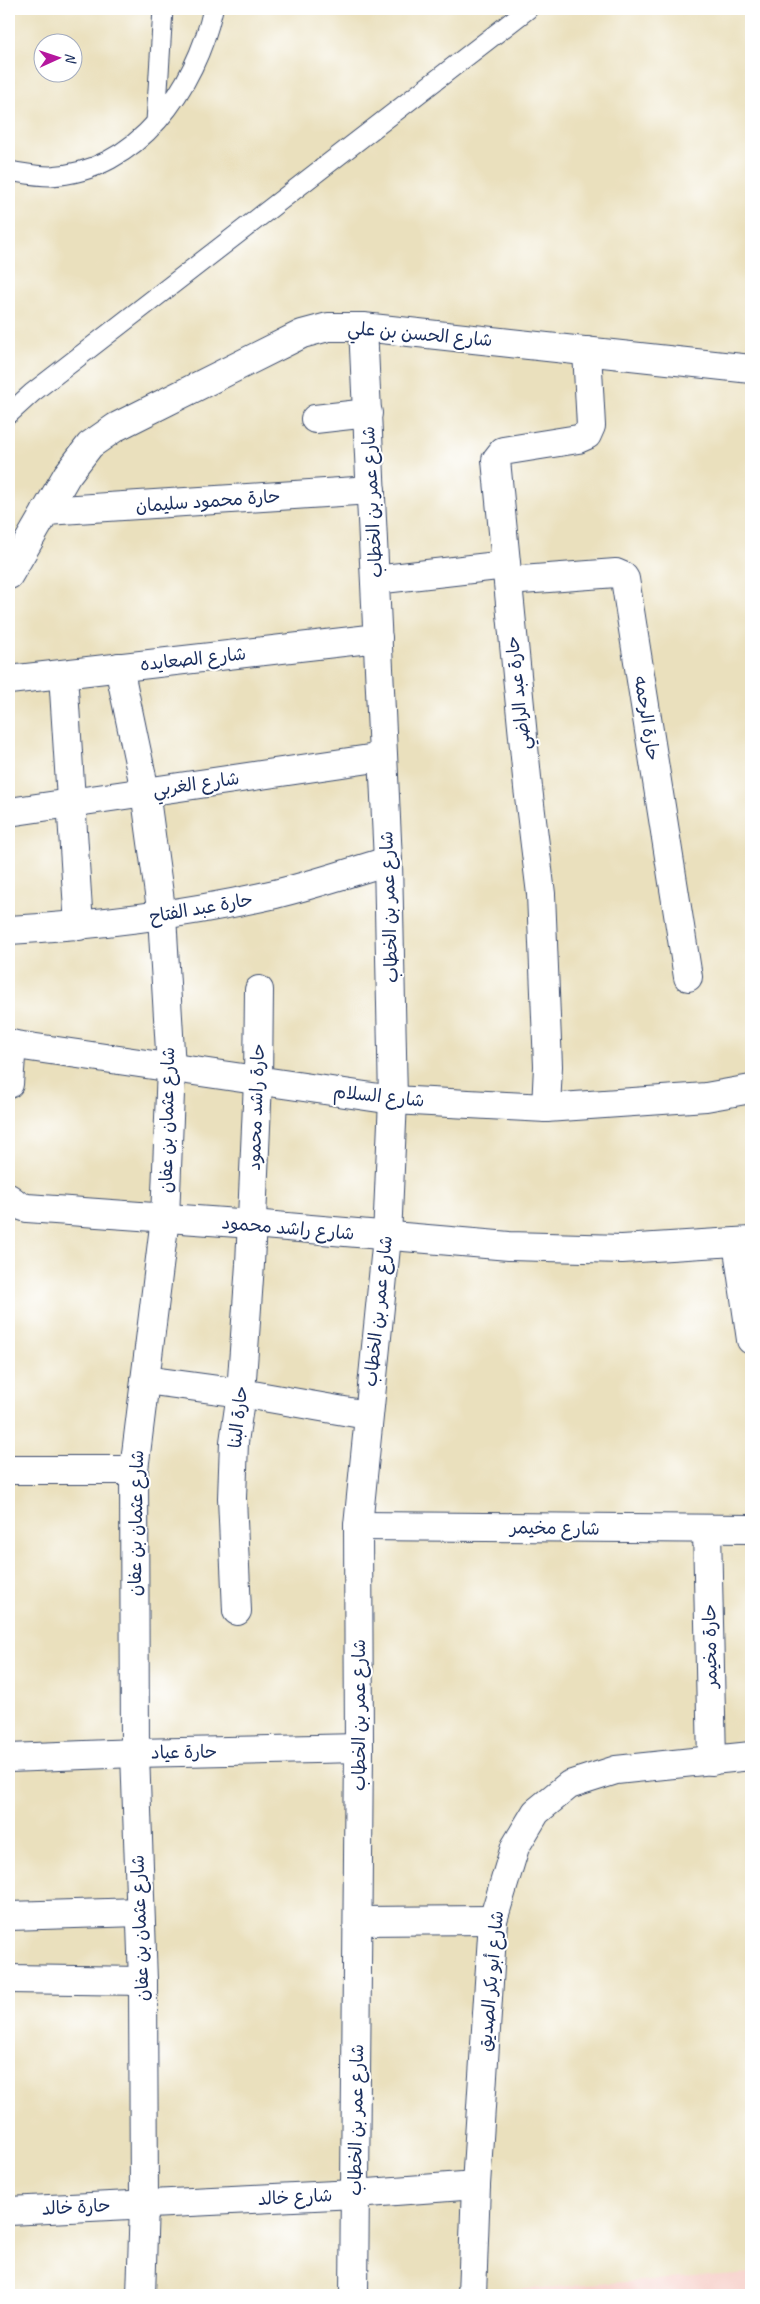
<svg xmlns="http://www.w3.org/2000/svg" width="760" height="2304" viewBox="0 0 760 2304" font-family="Caveat,'Playpen Sans Arabic',sans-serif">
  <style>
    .built { fill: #f7d0ca }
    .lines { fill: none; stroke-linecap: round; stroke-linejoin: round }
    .lane-casing { stroke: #3a4a6c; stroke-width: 21 }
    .street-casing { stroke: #3a4a6c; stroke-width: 30 }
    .lane { stroke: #fff; stroke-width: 19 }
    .street { stroke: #fff; stroke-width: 28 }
    .labels { text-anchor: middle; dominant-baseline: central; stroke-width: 4; stroke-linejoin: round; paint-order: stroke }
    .street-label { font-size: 18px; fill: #1b2f5e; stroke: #fff }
  </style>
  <rect width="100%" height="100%" fill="#fff"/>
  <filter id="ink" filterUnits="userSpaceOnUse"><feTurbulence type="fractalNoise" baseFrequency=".02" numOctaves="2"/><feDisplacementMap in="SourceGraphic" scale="10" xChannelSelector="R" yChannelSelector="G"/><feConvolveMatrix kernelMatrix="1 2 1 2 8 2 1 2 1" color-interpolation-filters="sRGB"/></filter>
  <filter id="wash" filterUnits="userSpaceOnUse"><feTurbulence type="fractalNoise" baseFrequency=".0096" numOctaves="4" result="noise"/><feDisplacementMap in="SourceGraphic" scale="20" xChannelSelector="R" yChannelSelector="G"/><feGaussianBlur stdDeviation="1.12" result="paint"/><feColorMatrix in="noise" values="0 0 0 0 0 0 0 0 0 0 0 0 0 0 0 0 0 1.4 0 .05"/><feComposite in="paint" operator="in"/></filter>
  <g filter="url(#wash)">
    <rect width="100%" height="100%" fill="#eae0bd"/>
    <!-- built -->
    <polygon class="built" points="751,2273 751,2295 497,2295 497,2291"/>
  </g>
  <g filter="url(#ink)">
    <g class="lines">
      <!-- lane casing -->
      <g class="lane-casing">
        <g id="lane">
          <polyline points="156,122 163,9"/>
          <path d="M9,171C22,173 37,176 50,176C138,172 196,87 213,9"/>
          <polyline points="9,414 32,393 528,9"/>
        </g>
      </g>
      <!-- street casing -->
      <g class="street-casing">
        <g id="street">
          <polyline points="315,419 368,413"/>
          <polyline points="46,511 371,490"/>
          <polyline points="9,575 67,475 90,445 116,427 302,334 328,327 363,327 751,369"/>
          <polyline points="375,580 506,565"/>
          <polyline points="508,581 616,573 623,576 625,579 688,977"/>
          <polyline points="119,667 145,791 162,916 171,1068 165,1218 134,1470 135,1753 143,1981 144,2204 141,2295"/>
          <polyline points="63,674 79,926"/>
          <polyline points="9,680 378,638"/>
          <polyline points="9,812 383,757"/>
          <path d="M9,930C99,925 187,914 275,894C313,885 351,872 388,861"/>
          <polyline points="9,1044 393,1100 546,1108 706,1097 751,1089"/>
          <polyline points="9,1084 12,1044"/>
          <polyline points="546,1108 548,1066 541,894 528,788 496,460 503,451 578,439 587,435 591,426 587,351"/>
          <polyline points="9,1198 18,1205 27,1208 252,1224 509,1246 622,1249 751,1241"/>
          <polyline points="737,1242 751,1340"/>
          <polyline points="145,1380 241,1393 367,1415"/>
          <polyline points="9,1470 134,1470"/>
          <polyline points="358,1526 751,1529"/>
          <polyline points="707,1530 712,1761"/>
          <polyline points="237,1611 232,1498 234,1442 241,1393 250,1264 258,1081 259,990"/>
          <polyline points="9,1758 135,1753 359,1748"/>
          <polyline points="9,1916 140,1912"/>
          <polyline points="358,1921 493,1920"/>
          <polyline points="9,1979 143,1981"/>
          <polyline points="9,2211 355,2194 476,2185"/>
          <polyline points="354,2295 359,1748 358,1526 387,1237 393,1100 388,861 363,327"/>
          <polyline points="472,2295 476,2185 493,1920 515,1847 536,1812 569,1785 616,1770 751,1756"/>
        </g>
      </g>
      <!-- lane -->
      <use href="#lane" class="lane"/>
      <!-- street -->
      <use href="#street" class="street"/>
    </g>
  </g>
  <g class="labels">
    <!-- street labels -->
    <g class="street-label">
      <text transform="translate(420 334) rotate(5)">شارع الحسن بن علي</text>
      <text transform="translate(208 501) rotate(-4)">حارة محمود سليمان</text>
      <text transform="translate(372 502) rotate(-93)">شارع عمر بن الخطاب</text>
      <text transform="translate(193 659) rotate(-6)">شارع الصعايده</text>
      <text transform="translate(518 693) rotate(-96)">حارة عبد الراضي</text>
      <text transform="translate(647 718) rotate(81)">حارة الرحمه</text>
      <text transform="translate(196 784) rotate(-8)">شارع الغربي</text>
      <text transform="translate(389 907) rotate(-92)">شارع عمر بن الخطاب</text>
      <text transform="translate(201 908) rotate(-10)">حارة عبد الفتاح</text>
      <text transform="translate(379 1096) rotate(6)">شارع السلام</text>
      <text transform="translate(256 1107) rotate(-88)">حارة راشد محمود</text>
      <text transform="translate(167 1120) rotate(-89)">شارع عثمان بن عفان</text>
      <text transform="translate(288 1228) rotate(5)">شارع راشد محمود</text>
      <text transform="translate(378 1311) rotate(-84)">شارع عمر بن الخطاب</text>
      <text transform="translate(238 1417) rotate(-84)">حارة البنا</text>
      <text transform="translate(136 1523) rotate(-89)">شارع عثمان بن عفان</text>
      <text transform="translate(555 1528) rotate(1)">شارع مخيمر</text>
      <text transform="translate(710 1646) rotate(-91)">حارة مخيمر</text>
      <text transform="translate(359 1715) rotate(-90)">شارع عمر بن الخطاب</text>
      <text transform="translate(184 1752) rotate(-1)">حارة عياد</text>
      <text transform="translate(140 1928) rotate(-92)">شارع عثمان بن عفان</text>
      <text transform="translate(491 1981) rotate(-85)">شارع أبو بكر الصديق</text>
      <text transform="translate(356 2120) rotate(-89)">شارع عمر بن الخطاب</text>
      <text transform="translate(295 2197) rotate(-3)">شارع خالد</text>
      <text transform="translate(76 2207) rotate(-3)">حارة خالد</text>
    </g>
  </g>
  <!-- margin -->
  <rect width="760" height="2304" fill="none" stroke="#fff" stroke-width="30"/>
  <!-- north arrow -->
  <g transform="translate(58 58) rotate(87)"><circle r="24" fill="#ffffff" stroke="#a4acbf"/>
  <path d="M0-4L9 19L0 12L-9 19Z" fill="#b5179e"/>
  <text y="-8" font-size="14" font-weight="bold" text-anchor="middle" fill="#1b2f5e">N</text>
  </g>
</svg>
